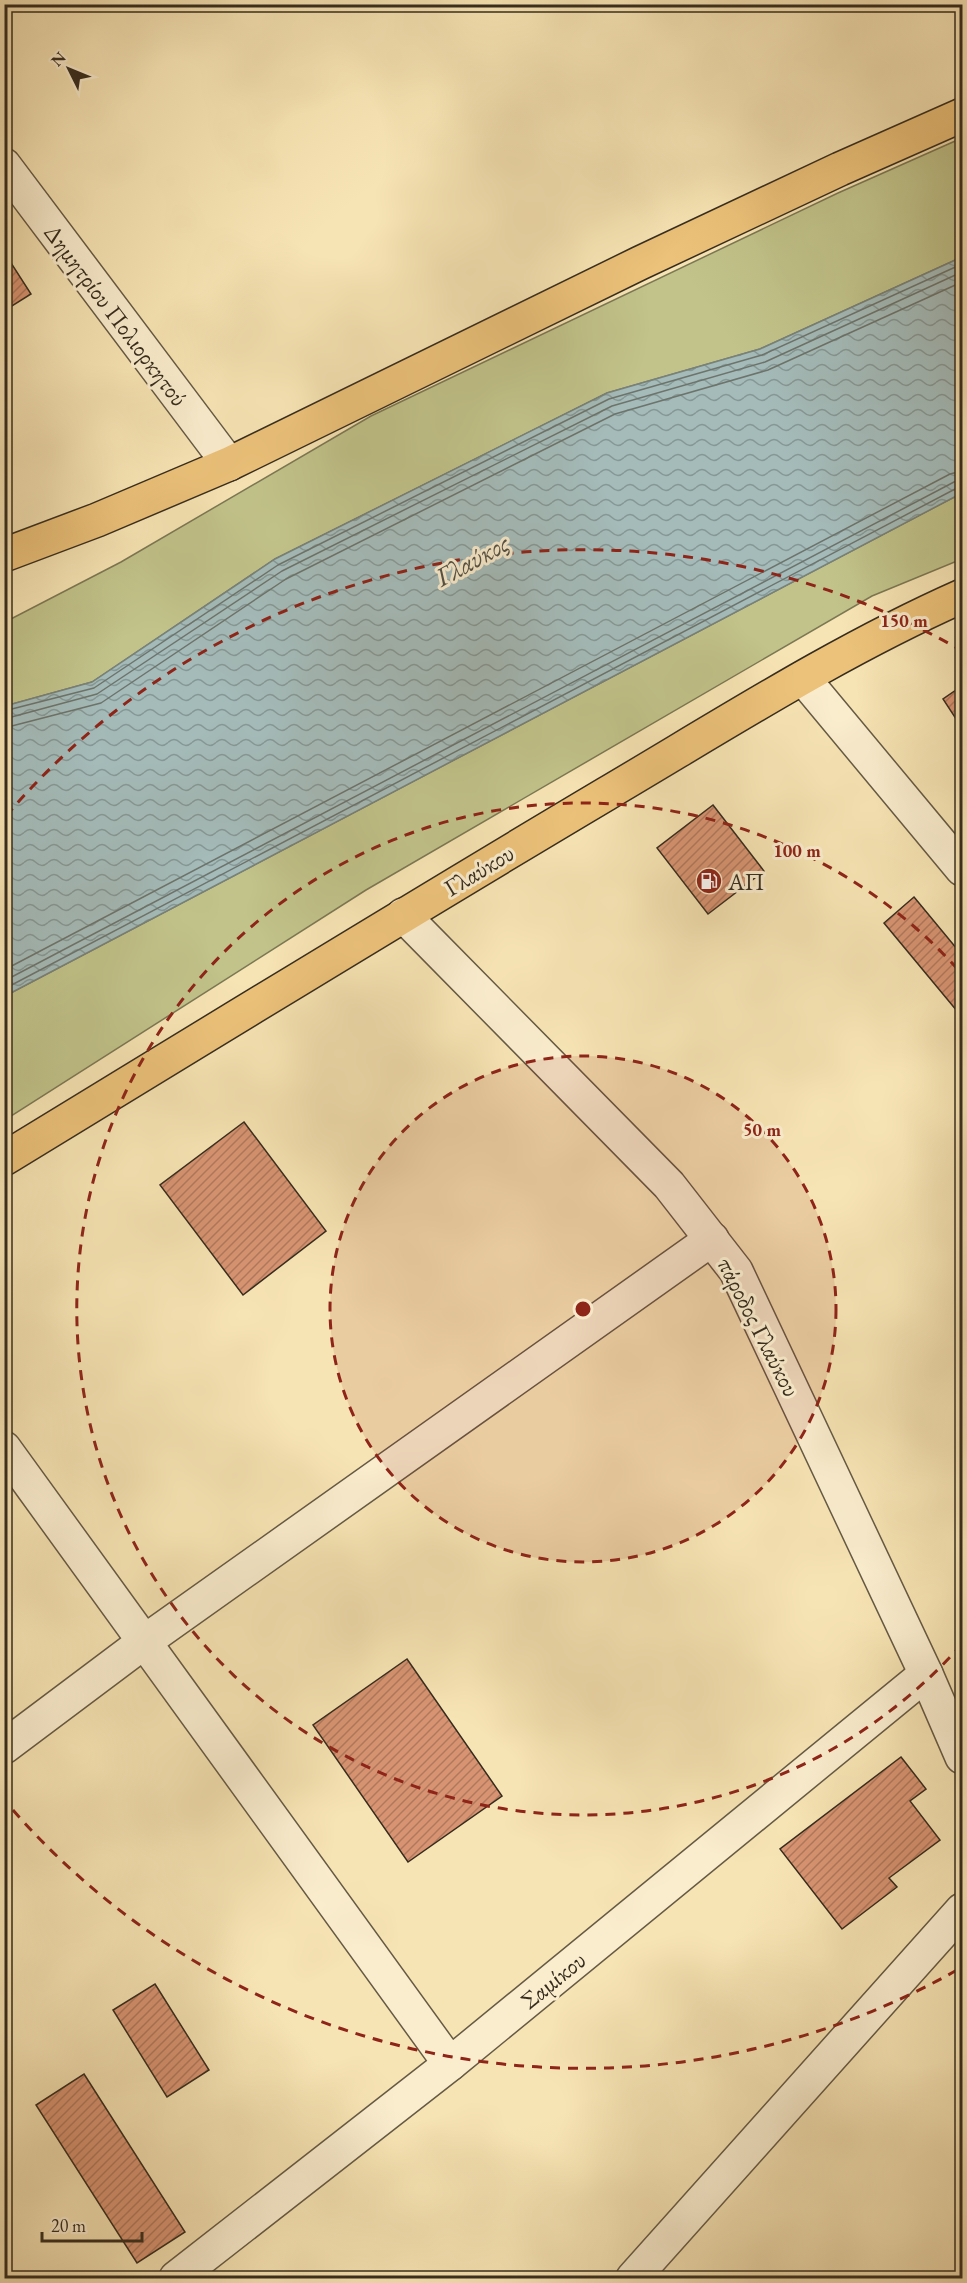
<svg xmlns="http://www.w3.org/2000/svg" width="967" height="2283" viewBox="0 0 967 2283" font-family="'EB Garamond',serif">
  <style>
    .green { fill: #c1c38a; stroke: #7c7854; stroke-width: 1.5 }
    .water { fill: url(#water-waves); stroke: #78827b; stroke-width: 1.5 }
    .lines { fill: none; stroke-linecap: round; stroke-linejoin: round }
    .shore { stroke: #6d746c; stroke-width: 1.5 }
    .building { fill: url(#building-hatch); stroke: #362c1e; stroke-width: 1.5 }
    .minor-casing { stroke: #665a44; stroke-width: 36 }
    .major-casing { stroke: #362c1e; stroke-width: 36 }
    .minor { stroke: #faedce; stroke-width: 33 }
    .major { stroke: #ecc27a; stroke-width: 33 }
    .ring { fill: none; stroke: #8f2418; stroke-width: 3; stroke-dasharray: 10 8 }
    .labels { text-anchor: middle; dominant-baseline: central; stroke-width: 6; stroke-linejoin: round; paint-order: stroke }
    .street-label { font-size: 24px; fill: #362c1e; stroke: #faedce }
    .poi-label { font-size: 24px; fill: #362c1e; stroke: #faedce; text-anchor: start }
    .water-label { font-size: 26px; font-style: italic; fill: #525045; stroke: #faedce }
    .centre { fill: #8f2418; stroke: #faedce; stroke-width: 3 }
    .ring-label { font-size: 18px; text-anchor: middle; font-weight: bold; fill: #8f2418; stroke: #faedce; stroke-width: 6; stroke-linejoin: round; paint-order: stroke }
  </style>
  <defs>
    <pattern id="water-waves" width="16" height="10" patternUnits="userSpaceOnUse" patternTransform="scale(1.5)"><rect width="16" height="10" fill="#a4bbb9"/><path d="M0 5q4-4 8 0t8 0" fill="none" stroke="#869896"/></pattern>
    <pattern id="building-hatch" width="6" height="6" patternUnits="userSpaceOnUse" patternTransform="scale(1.5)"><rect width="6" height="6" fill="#d89472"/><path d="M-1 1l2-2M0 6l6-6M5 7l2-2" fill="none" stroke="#b0795d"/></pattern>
  </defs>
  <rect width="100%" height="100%" fill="#f7e4b4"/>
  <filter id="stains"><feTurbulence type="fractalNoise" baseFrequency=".00333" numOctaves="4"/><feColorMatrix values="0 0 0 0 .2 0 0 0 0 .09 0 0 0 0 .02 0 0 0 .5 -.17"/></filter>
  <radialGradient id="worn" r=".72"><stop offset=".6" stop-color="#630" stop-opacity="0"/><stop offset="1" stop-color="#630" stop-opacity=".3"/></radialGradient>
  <!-- green -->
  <g class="green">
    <polygon points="962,138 962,257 760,349 607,393 275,559 92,682 5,706 5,622 121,562 371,416 838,193"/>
    <polygon points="962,493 962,559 872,596 366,890 5,1120 5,996"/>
  </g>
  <!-- water -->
  <polygon class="water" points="962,257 962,493 5,996 5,706 92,682 275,559 607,393 760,349"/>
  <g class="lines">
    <!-- shore -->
    <g class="shore">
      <polyline points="4,711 94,688 278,565 609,399 762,355 962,264"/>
      <polyline points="4,719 97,694 282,571 612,406 765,362 962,272"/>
      <polyline points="4,728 101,703 286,579 615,414 768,370 962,282"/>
      <polyline points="4,970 950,474 962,471"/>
      <polyline points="4,981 954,482 962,480"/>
      <polyline points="4,989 957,488 962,488"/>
    </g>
  </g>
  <!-- building -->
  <g class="building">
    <polygon points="4,252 31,294 4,311"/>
    <polygon points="962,686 962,728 943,699"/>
    <polygon points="713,805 764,871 708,914 657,848"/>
    <polygon points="914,897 962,955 962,1017 884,923"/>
    <polygon points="244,1122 326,1231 243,1295 160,1185"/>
    <polygon points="407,1659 502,1796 408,1862 313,1725"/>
    <polygon points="901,1757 926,1789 910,1801 940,1840 889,1878 897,1887 842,1929 780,1849"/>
    <polygon points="155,1984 209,2070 167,2097 113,2010"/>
    <polygon points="84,2074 185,2232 137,2263 36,2105"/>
  </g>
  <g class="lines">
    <!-- minor casing -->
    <g class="minor-casing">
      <g id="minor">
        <polyline points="4,165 229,464"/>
        <polyline points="803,678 962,869"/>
        <polyline points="403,915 669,1185 736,1271 926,1674 962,1757"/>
        <polyline points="4,1448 450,2064"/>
        <polyline points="4,1747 144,1642 712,1239"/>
        <polyline points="176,2278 450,2064 926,1674"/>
        <polyline points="633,2278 962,1910"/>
      </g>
    </g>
    <!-- major casing -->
    <g class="major-casing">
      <g id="major">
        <polyline points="4,555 97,520 229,464 640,263 840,169 962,115"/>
        <path d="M4,1159C205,1036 404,914 606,794C723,725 838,651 962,596"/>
      </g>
    </g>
    <!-- minor -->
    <use href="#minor" class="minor"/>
    <!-- major -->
    <use href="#major" class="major"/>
  </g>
  <!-- distance rings -->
  <circle cx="583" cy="1309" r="253" fill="#8f2418" fill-opacity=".12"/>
  <g class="ring">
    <circle cx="583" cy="1309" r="253"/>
    <path d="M962 1644A506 506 0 1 1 962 974"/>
    <path d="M957 1970A759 759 0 0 1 6 1802M6 816A759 759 0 0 1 957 648"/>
  </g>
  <!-- icons -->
  <defs>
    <g id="fuel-disc" transform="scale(1.35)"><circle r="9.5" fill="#8f2418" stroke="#faedce"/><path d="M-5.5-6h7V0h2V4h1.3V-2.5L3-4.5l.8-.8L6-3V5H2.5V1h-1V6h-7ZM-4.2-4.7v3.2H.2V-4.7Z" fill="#fff"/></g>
  </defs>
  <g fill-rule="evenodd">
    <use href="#fuel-disc" x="709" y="881"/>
  </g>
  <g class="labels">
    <!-- street labels -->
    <g class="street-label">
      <text transform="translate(116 315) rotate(53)">Δημητρίου Πολιορκητού</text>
      <text transform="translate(479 870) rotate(-31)">Γλαύκου</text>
      <text transform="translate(759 1327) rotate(63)">πάροδος Γλαύκου</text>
      <text transform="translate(553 1980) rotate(-39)">Σαμίκου</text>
    </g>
    <!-- poi labels -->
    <g class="poi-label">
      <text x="728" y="881">ΑΠ</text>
    </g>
    <!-- water labels -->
    <g class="water-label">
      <text transform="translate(472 560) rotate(-29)">Γλαύκος</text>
    </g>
  </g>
  <circle cx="583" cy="1309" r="9" class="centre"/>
  <g class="ring-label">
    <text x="904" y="627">150 m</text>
    <text x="797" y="857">100 m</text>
    <text x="762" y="1136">50 m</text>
  </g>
  <!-- margin -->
  <rect width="967" height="2283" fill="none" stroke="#f7e4b4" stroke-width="24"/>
  <rect x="6" y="6" width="955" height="2271" fill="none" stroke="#362c1e" stroke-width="3"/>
  <rect x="12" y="12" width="943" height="2259" fill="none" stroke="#362c1e" stroke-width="1.5"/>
  <!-- north arrow -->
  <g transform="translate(69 69) rotate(313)" stroke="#faedce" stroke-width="4.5" paint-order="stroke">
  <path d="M0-4.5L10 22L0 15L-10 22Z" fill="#362c1e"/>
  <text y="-9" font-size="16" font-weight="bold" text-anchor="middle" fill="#362c1e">N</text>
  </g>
  <!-- scale -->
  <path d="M42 2232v9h100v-9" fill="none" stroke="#362c1e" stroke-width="3"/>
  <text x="51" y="2232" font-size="18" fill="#362c1e" stroke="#faedce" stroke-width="4.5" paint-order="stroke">20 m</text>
  <rect width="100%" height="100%" filter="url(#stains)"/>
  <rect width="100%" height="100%" fill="url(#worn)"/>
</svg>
